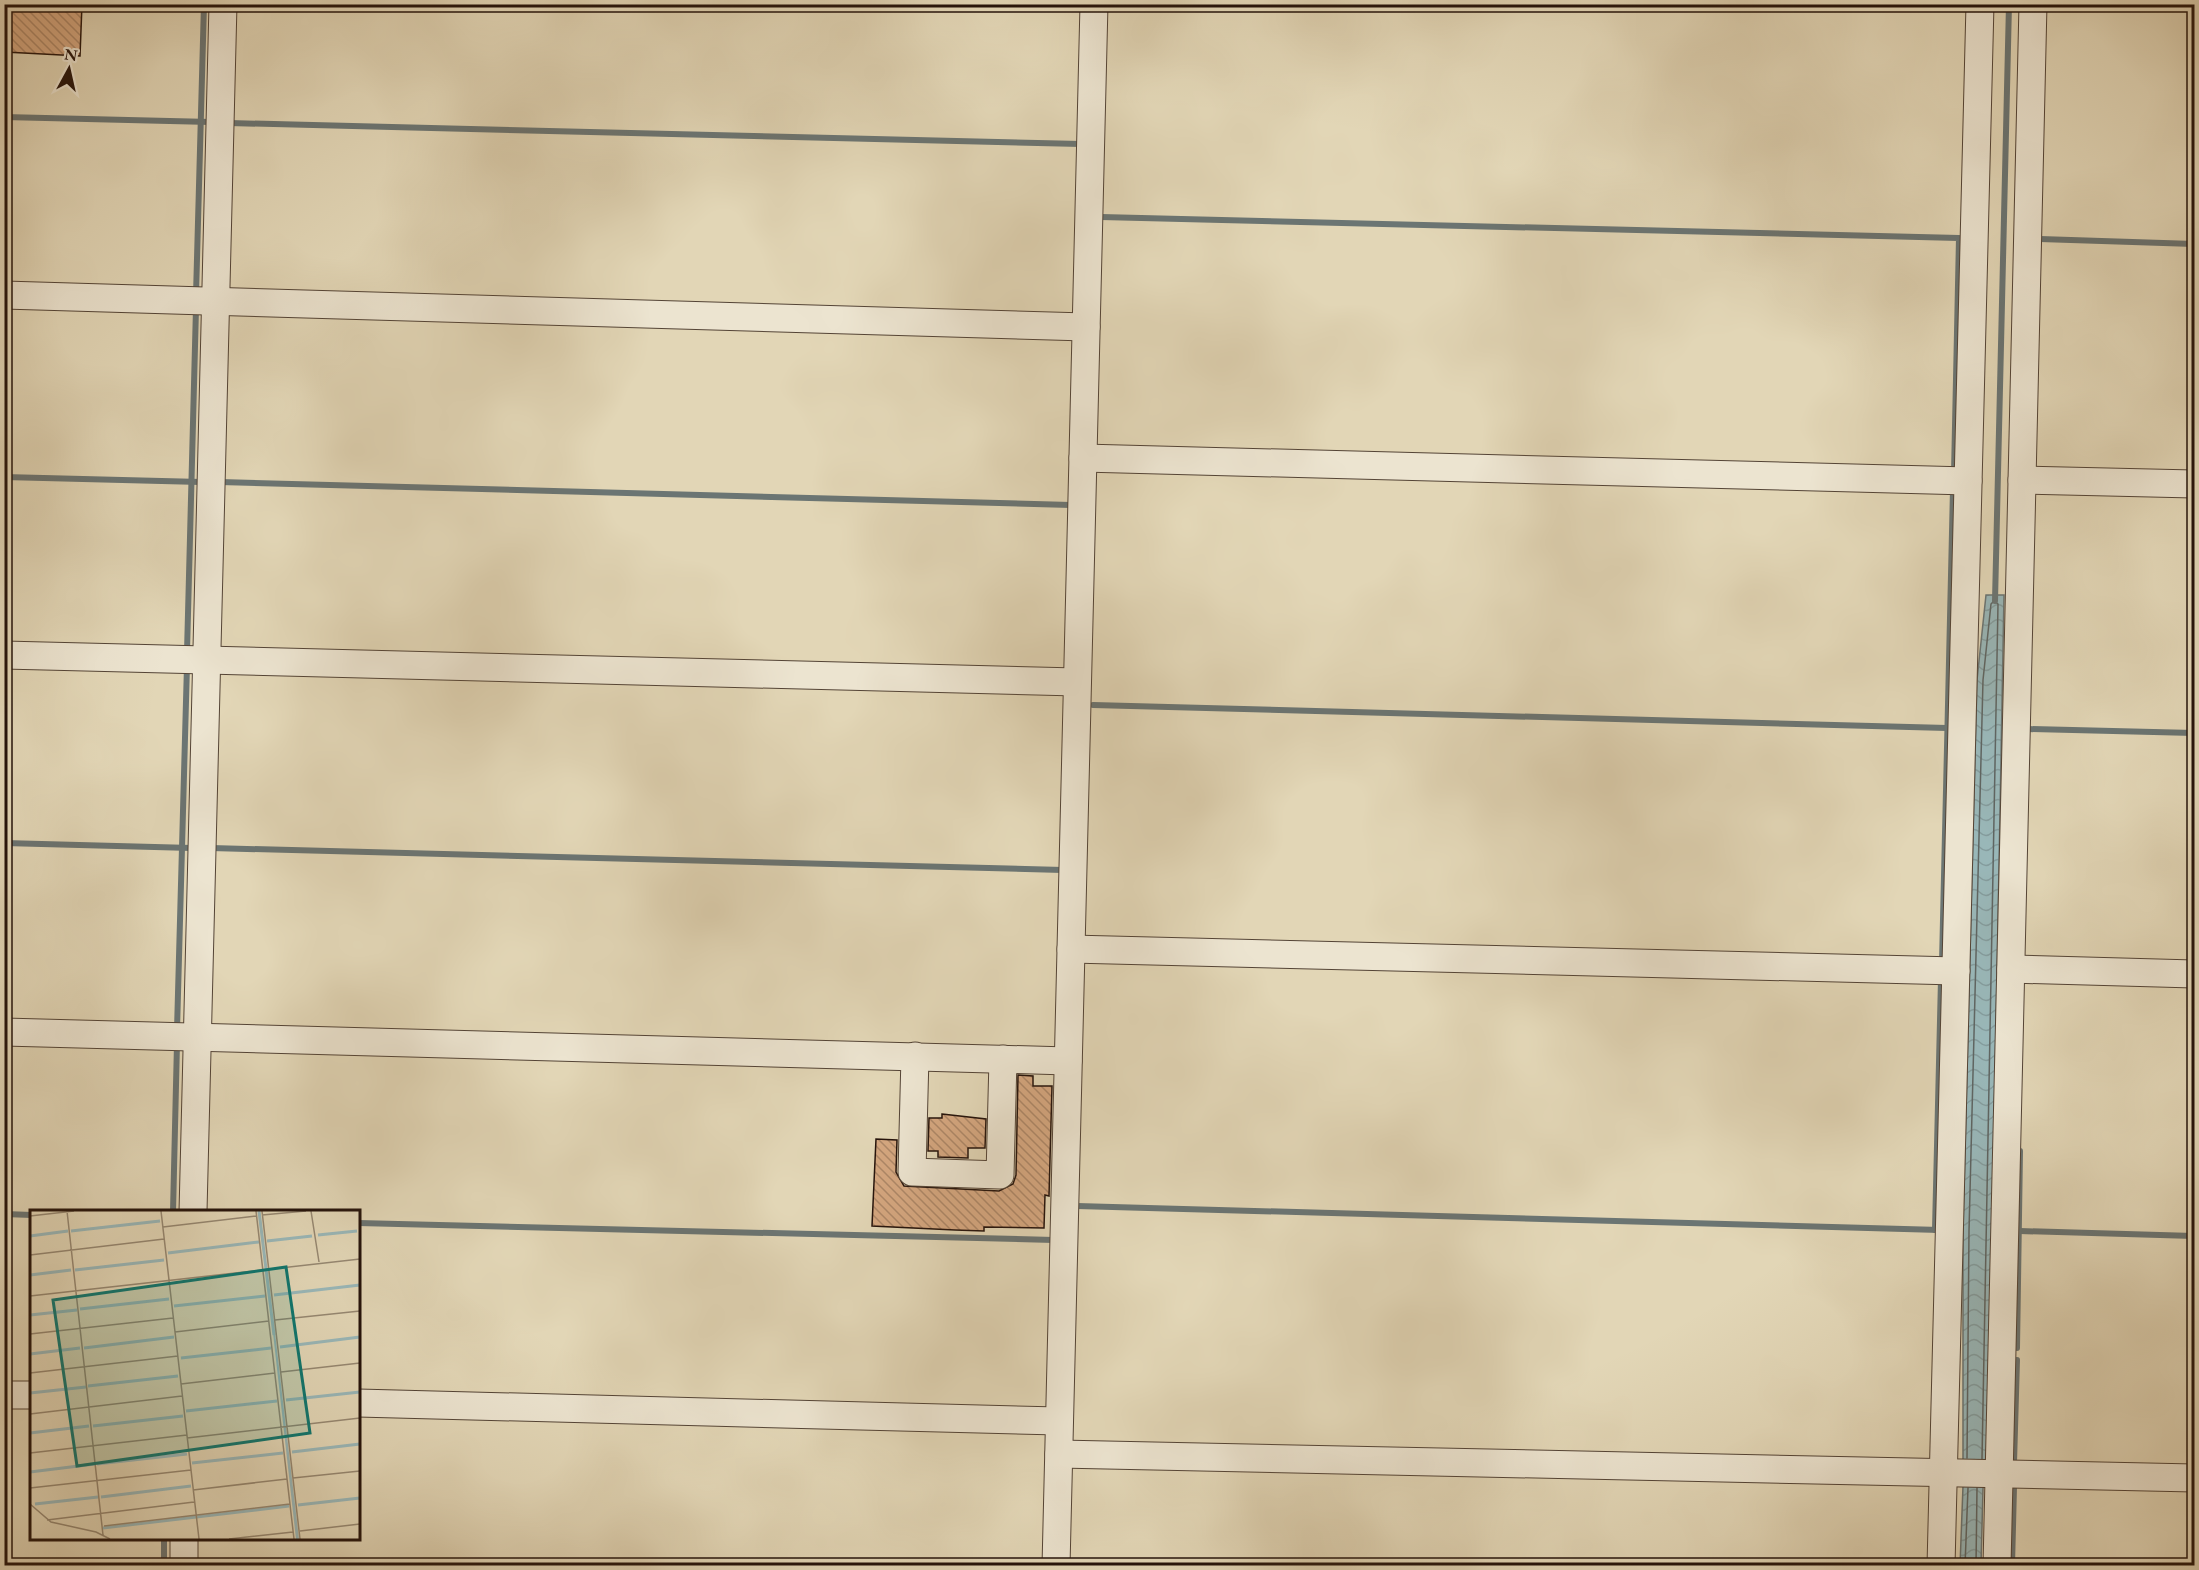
<svg xmlns="http://www.w3.org/2000/svg" width="2199" height="1570" viewBox="0 0 2199 1570" font-family="'EB Garamond',serif">
  <style>
    .water { fill: url(#water-waves); stroke: #6b7573; stroke-width: 1.5 }
    .lines { fill: none; stroke-linecap: round; stroke-linejoin: round }
    .shore { stroke: #5f6562; stroke-width: 1.5 }
    .stream { stroke: #6b7573; stroke-width: 6 }
    .building { fill: url(#building-back-hatch); stroke: #25130b; stroke-width: 1.5 }
    .minor-casing { stroke: #544436; stroke-width: 29 }
    .minor { stroke: #ece4d0; stroke-width: 27 }
    .inset-river { fill: none; stroke: #99b7b8; stroke-width: 3 }
    .inset-road { fill: none; stroke: #968872; stroke-width: 1.5 }
    .view { fill: #0f766e; fill-opacity: 0.15; stroke: #0f766e; stroke-width: 3 }
    .inset-edge { fill: none; stroke: #25130b; stroke-width: 3 }
  </style>
  <defs>
    <pattern id="water-waves" width="16" height="10" patternUnits="userSpaceOnUse" patternTransform="scale(1.5)"><rect width="16" height="10" fill="#99b7b8"/><path d="M0 5q4-4 8 0t8 0" fill="none" stroke="#849c9d"/></pattern>
    <pattern id="building-back-hatch" width="6" height="6" patternUnits="userSpaceOnUse" patternTransform="scale(1.5)"><rect width="6" height="6" fill="#d5a780"/><path d="M-1 5l2 2M0 0l6 6M5-1l2 2" fill="none" stroke="#ad8767"/></pattern>
  </defs>
  <rect width="100%" height="100%" fill="#e2d6b6"/>
  <filter id="stains"><feTurbulence type="fractalNoise" baseFrequency=".00333" numOctaves="4"/><feColorMatrix values="0 0 0 0 .2 0 0 0 0 .09 0 0 0 0 .02 0 0 0 .5 -.17"/></filter>
  <radialGradient id="worn" r=".72"><stop offset=".6" stop-color="#630" stop-opacity="0"/><stop offset="1" stop-color="#630" stop-opacity=".3"/></radialGradient>
  <!-- water -->
  <polygon class="water" points="1986,595 2004,595 1988,1458 1983,1489 1981,1565 1960,1566 1963,1486 1963,1231 1977,680"/>
  <g class="lines">
    <!-- shore -->
    <g class="shore">
      <polyline points="1967,1458 1969,1231 1983,680 1991,604 1994,601 1998,604 1982,1459"/>
      <polyline points="1965,1566 1968,1488"/>
      <polyline points="1976,1566 1977,1488"/>
    </g>
    <!-- stream -->
    <g class="stream">
      <polyline points="4,117 211,122"/>
      <polyline points="229,123 1081,144"/>
      <polyline points="1101,217 1959,238 1954,473"/>
      <polyline points="2040,239 2194,244"/>
      <polyline points="196,295 204,4"/>
      <polyline points="4,477 201,482"/>
      <polyline points="220,482 1071,505"/>
      <polyline points="1995,601 2009,4"/>
      <polyline points="187,652 196,308"/>
      <polyline points="1093,705 1947,728"/>
      <polyline points="2027,729 2194,733"/>
      <polyline points="4,843 192,848"/>
      <polyline points="211,848 1063,870"/>
      <polyline points="1942,963 1953,489"/>
      <polyline points="177,1030 187,665"/>
      <polyline points="1077,1206 1940,1230"/>
      <polyline points="173,1212 177,1043"/>
      <polyline points="4,1214 32,1215"/>
      <polyline points="358,1223 1054,1240"/>
      <polyline points="1935,1230 1941,979"/>
      <polyline points="2020,1231 2194,1236"/>
      <polyline points="2017,1348 2020,1151"/>
      <polyline points="2014,1463 2017,1360"/>
      <polyline points="164,1566 164,1538"/>
      <polyline points="2012,1566 2014,1487"/>
    </g>
  </g>
  <!-- building -->
  <g class="building">
    <polygon points="4,4 82,4 80,56 5,52"/>
    <polygon points="1018,1075 1033,1076 1033,1086 1052,1086 1049,1196 1045,1195 1044,1228 984,1227 984,1231 955,1230 872,1226 876,1139 897,1140 896,1172 904,1186 999,1191 1013,1184 1016,1175"/>
    <polygon points="942,1114 986,1119 985,1148 968,1148 968,1158 938,1157 938,1151 928,1151 929,1118 942,1118"/>
  </g>
  <g class="lines">
    <!-- minor casing -->
    <g class="minor-casing">
      <g id="minor">
        <polyline points="4,295 1086,327"/>
        <polyline points="1083,458 1968,481"/>
        <polyline points="2022,480 2194,484"/>
        <polyline points="4,655 1077,682"/>
        <polyline points="1071,949 1956,971"/>
        <polyline points="2011,969 2194,974"/>
        <polyline points="4,1032 1068,1061"/>
        <polyline points="915,1056 912,1172 1000,1175 1003,1059"/>
        <polyline points="193,1212 223,4"/>
        <polyline points="4,1395 32,1395"/>
        <polyline points="358,1403 1059,1421"/>
        <polyline points="1059,1454 2194,1478"/>
        <polyline points="184,1566 184,1538"/>
        <polyline points="1056,1566 1094,4"/>
        <polyline points="1941,1566 1980,4"/>
        <polyline points="1997,1566 2033,4"/>
      </g>
    </g>
    <!-- minor -->
    <use href="#minor" class="minor"/>
  </g>
  <!-- overview -->
  <g transform="translate(30 1210)">
    <rect width="330" height="330" fill="#e2d6b6"/>
    <path d="M243,123H245L269,329H266Z" fill="#99b7b8"/>
    <path class="inset-river" d="M229,1L244,125M41,21L130,11M288,25L327,21M0,26L38,21M237,31L282,26M138,43L229,32M45,60L134,50M0,65L41,60M244,85L330,75M144,96L235,86M50,99L139,89M0,105L47,100M250,137L330,127M54,138L144,127M0,144L50,138M151,148L241,138M58,176L148,166M0,183L56,177M256,190L330,182M156,201L247,191M63,216L153,206M0,223L59,216M262,242L330,234M162,253L253,243M67,254L157,244M0,262L65,254M71,287L161,276M5,294L68,287M268,295L330,288M73,318L259,296"/>
    <path class="inset-road" d="M37,1L73,325M131,1L169,329M226,1L264,329M232,1L270,329M281,1L289,52M330,1V25M232,5L276,1M0,6L44,1M133,17L227,6M0,45L134,29M0,86L330,49M245,110L330,101M145,122L239,111M0,124L143,108M251,162L330,153M0,163L148,146M151,174L245,163M0,204L152,186M157,228L330,208M0,243L157,225M263,268L330,261M0,278L161,260M163,280L257,269M0,294L21,312L66,322L80,329M17,310L164,292M74,316L260,294M270,321L330,314M199,329L263,322"/>
    <path class="view" d="M256,57L280,223L47,256L23,90Z"/>
    <rect width="330" height="330" class="inset-edge"/>
  </g>
  <!-- margin -->
  <rect width="2199" height="1570" fill="none" stroke="#e2d6b6" stroke-width="24"/>
  <rect x="6" y="6" width="2187" height="1558" fill="none" stroke="#25130b" stroke-width="3"/>
  <rect x="12" y="12" width="2175" height="1546" fill="none" stroke="#25130b" stroke-width="1.5"/>
  <!-- north arrow -->
  <g transform="translate(69 69) rotate(8)" stroke="#ece4d0" stroke-width="4.5" paint-order="stroke">
  <path d="M0-4.5L10 22L0 15L-10 22Z" fill="#25130b"/>
  <text y="-9" font-size="16" font-weight="bold" text-anchor="middle" fill="#25130b">N</text>
  </g>
  <rect width="100%" height="100%" filter="url(#stains)"/>
  <rect width="100%" height="100%" fill="url(#worn)"/>
</svg>
